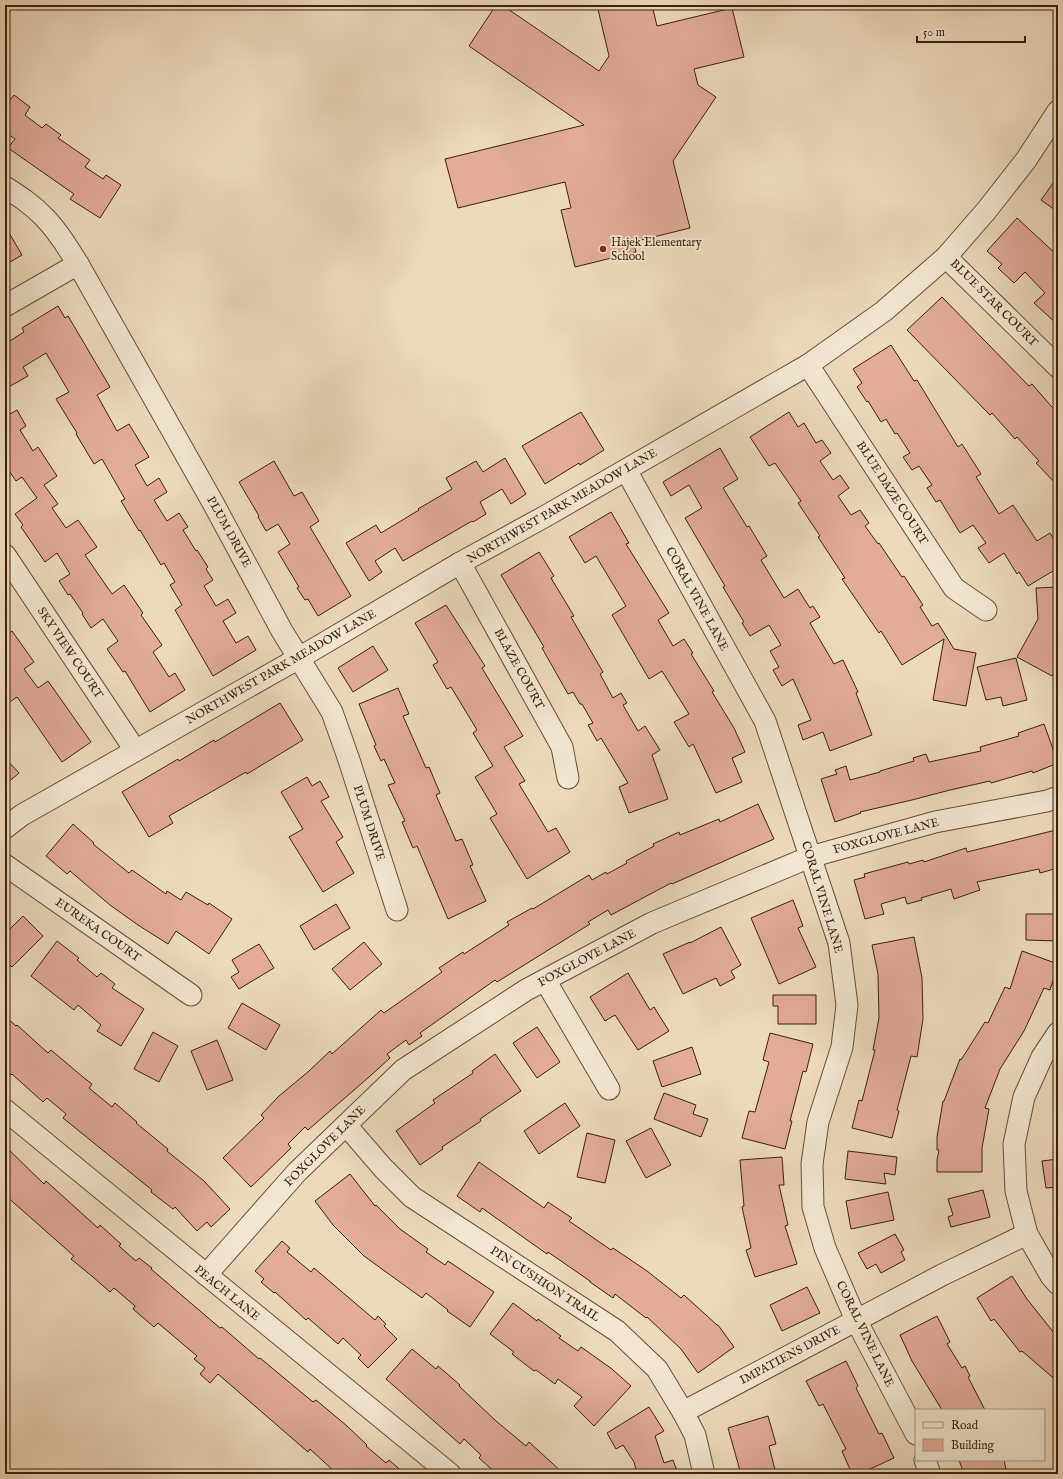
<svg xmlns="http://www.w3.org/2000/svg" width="1063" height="1479" viewBox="0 0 1063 1479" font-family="'IM FELL English',serif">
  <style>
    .building { fill: #e2ab9a; stroke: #3c2009 }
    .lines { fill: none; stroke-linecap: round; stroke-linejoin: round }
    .minor-casing { stroke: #684e36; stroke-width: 23 }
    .minor { stroke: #f3e7d3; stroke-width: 21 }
    .poi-dot { fill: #8f2418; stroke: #f3e7d3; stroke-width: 1.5 }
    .labels { text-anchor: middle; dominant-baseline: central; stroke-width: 3.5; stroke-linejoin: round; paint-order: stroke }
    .poi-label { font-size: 12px; fill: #3c2009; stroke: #f3e7d3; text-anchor: start }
    .street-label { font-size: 12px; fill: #3c2009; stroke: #f3e7d3 }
  </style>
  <rect width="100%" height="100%" fill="#eddabc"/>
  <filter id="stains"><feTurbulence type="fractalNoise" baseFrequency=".005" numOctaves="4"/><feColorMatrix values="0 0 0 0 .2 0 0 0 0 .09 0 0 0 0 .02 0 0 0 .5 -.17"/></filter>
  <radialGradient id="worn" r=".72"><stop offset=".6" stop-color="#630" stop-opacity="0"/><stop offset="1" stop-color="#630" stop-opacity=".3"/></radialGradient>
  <!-- building -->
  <g class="building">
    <polygon points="496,5 502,5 599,71 609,56 597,5 652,5 657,26 732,8 744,57 694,69 698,85 716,97 673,161 690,228 633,242 636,252 575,267 561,210 571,208 565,182 458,208 445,159 584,125 469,46"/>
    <polygon points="14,95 30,107 25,115 42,128 46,124 61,135 58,138 90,160 85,167 103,179 106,175 121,185 100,218 70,199 74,194 8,148 15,139 5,132 5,107"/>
    <polygon points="1058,176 1058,212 1041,200"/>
    <polygon points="1017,218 1058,256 1058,325 1034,303 1045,293 1025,272 1014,283 998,268 1002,264 987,251"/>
    <polygon points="5,226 22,255 5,265"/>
    <polygon points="942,297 1029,386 1032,384 1058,414 1058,486 1036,463 1039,461 1017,437 1015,439 992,413 990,415 907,330"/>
    <polygon points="58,306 65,318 68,316 110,387 97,395 117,431 129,424 149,457 135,465 147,486 159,478 167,492 154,500 167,521 179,513 188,527 183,530 196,551 197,550 208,567 206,569 213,580 204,586 216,606 228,599 236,613 223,621 236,643 248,636 256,650 213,676 175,610 182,605 170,585 175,582 164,563 161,565 140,530 139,531 121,501 125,499 102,459 94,464 76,434 77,433 56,399 69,392 46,353 23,367 28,376 5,389 5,344 24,332 22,328"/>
    <polygon points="891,345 914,381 917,380 958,447 962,444 981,474 976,477 999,514 1013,505 1037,541 1050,533 1058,547 1058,568 1028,586 1019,572 1017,574 1004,553 989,563 978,548 986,543 973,525 960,533 940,500 936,502 927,488 932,485 919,466 912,470 903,457 910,453 897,433 895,434 886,419 881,422 868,401 867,402 857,387 862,383 853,369"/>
    <polygon points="17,410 26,426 20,430 33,451 38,447 57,476 44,485 58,504 52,508 66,528 78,520 97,547 85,555 112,594 124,585 143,613 141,615 162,645 153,652 169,677 175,673 185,690 150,712 125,671 123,672 107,649 118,641 103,619 91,628 82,614 83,613 70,594 68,595 59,581 70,574 57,553 45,562 21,527 23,525 15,514 37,498 22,477 16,481 5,465 5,417"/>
    <polygon points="581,412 604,450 580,465 579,463 545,484 522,446"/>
    <polygon points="789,412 798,427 804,423 816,443 822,440 831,453 820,461 833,480 840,475 849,488 838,496 851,515 860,510 869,523 865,526 878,544 879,543 902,577 904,576 923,605 920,607 932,626 938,623 954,649 976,653 966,706 933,700 944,639 902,665 881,631 879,633 842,579 845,578 818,537 820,536 798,503 801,501 775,463 769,466 750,437"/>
    <polygon points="720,448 738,479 723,488 747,527 749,526 767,556 761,560 784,598 798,589 810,608 813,606 820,617 810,623 834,664 843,660 858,692 856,693 872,735 830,751 823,732 803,740 798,725 811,720 793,679 782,686 773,670 779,667 770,651 781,645 769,625 750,636 742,623 744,622 723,587 725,586 685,518 702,508 689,485 671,496 663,482"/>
    <polygon points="505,458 526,494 511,504 502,489 480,502 486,514 473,522 472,521 403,561 395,548 375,561 382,572 369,581 346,543 376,525 381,533 419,510 418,509 452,489 446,478 476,461 483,472"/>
    <polygon points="274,461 294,496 302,492 319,521 310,527 351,596 318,616 308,599 305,600 297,588 299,587 278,552 290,544 278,524 266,531 258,517 259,516 239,482"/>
    <polygon points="611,512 629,543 626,544 669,613 658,620 673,646 684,639 693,653 691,654 714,691 712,692 734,728 745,752 732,758 742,782 716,793 693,744 689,747 674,722 689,714 662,671 649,679 612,615 626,606 596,556 585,563 569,537"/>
    <polygon points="539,552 554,576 551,578 574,616 571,617 603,672 600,674 613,698 621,693 627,703 623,705 638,731 645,726 660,750 652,755 668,799 629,813 619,787 628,783 601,738 597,741 588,725 593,723 582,704 580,704 573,692 568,694 542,648 544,647 501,575"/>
    <polygon points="1058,587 1058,665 1052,676 1017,657 1038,619 1036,588"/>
    <polygon points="446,605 485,666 482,668 523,736 504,747 525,781 519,784 548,832 556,828 570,852 527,879 490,818 497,814 475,777 493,766 473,733 477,730 451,687 447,689 433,665 438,662 415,623"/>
    <polygon points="12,631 34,662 24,669 38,688 48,681 91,742 62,762 17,697 5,705 5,636"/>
    <polygon points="373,646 388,670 353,692 338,668"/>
    <polygon points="1016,658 1027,700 1003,706 1001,697 986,700 977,667"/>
    <polygon points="398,688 409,714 403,716 426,768 429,767 440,793 436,795 456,841 462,839 473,865 470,866 486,901 448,919 417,846 413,848 402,822 405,821 388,785 395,783 384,759 381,761 374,746 376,745 359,704"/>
    <polygon points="280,703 303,740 247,774 246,772 169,816 173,823 149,837 122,792 178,759 179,761 214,740 215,742"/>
    <polygon points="1044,724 1058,763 1033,773 1032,771 991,783 990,781 950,790 912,800 860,812 861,813 835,822 821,779 837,774 835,770 846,766 850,780 880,772 880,771 914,761 913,758 926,754 929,762 981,751 980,747 1019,736 1018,733"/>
    <polygon points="5,758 19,773 5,785"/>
    <polygon points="307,777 312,786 320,781 329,797 321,801 343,837 336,842 354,873 323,892 289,837 303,829 281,792"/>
    <polygon points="758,804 774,839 672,884 671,883 611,915 608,910 588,922 590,924 497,982 495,980 420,1033 422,1036 409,1045 406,1040 387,1054 390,1058 369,1077 308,1130 305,1127 288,1144 291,1148 251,1187 223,1158 264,1118 261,1115 279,1096 309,1071 330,1051 332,1054 381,1010 384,1013 442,972 439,968 463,952 464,954 509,925 507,922 532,908 533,909 589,875 592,880 606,872 607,874 627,863 626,861 654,846 653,844 679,832 680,835 719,819 720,822"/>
    <polygon points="73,824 94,843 93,844 129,873 132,870 166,894 167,891 181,900 186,892 208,905 209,903 232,919 209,954 176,931 168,944 138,925 110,905 70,871 67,874 46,856"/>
    <polygon points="1056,830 1058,838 1058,868 1040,873 1039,869 977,882 980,890 954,899 951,889 921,898 922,900 907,904 905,897 881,904 884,914 865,919 854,880 865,877 864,874 908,862 909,864 923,860 924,862 966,848 967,852"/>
    <polygon points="793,900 803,926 798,928 816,967 779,984 751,918"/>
    <polygon points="336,904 350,928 314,950 300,926"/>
    <polygon points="1026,914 1058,914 1058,941 1026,940"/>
    <polygon points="23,916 43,936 12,967 5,960 5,934"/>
    <polygon points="721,927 741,965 731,971 735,978 720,986 716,978 683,994 663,954 690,942 690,943"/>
    <polygon points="914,937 922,978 923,1019 917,1057 911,1056 897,1110 899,1111 892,1138 852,1128 859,1100 862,1101 875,1050 873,1050 879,1018 878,974 872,945"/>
    <polygon points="57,941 79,958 77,960 97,977 101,973 115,984 112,988 144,1009 121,1046 97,1031 101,1025 78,1005 74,1010 31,976"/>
    <polygon points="364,942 382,964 350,990 332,969"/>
    <polygon points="259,944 274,968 239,989 231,977 239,972 232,960"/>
    <polygon points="1022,951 1058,964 1058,965 1050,990 1044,988 1024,1031 1000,1069 985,1108 989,1109 982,1148 982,1172 937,1172 937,1160 939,1150 937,1150 937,1137 943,1101 944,1101 960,1059 961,1060 985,1022 988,1023 1005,987 1010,989"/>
    <polygon points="628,973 650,1010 654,1007 669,1031 638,1050 615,1015 605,1021 590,997"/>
    <polygon points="773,995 816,995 816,1024 778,1024 778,1006 773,1006"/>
    <polygon points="242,1003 280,1025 266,1050 228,1028"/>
    <polygon points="5,1016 16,1026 17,1025 48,1053 51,1050 83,1077 92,1084 89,1088 112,1107 115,1103 137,1122 136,1123 168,1149 167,1151 204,1181 230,1209 211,1227 207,1222 197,1231 175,1207 173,1209 151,1192 152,1190 63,1118 66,1114 47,1098 43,1102 12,1074 11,1075 5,1070"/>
    <polygon points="537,1027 560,1062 537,1078 513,1043"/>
    <polygon points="153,1032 178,1046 159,1082 134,1069"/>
    <polygon points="770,1033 813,1044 806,1072 803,1071 790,1121 792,1121 785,1149 742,1138 749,1111 755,1112 769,1062 763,1060"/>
    <polygon points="217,1040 233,1080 207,1090 191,1051"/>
    <polygon points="692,1047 701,1074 662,1087 653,1061"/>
    <polygon points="495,1054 521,1091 480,1119 481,1121 442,1147 443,1149 420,1165 396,1131 435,1103 433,1100 473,1073 472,1071"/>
    <polygon points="664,1093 696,1105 693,1114 708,1119 701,1137 654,1119"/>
    <polygon points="565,1103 580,1126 539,1154 524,1131"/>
    <polygon points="651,1128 671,1165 646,1178 626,1141"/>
    <polygon points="587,1133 615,1140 605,1183 577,1177"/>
    <polygon points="5,1146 44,1184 46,1181 98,1228 100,1225 121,1244 119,1246 136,1261 139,1258 152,1268 151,1269 220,1328 222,1327 259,1359 260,1358 313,1402 316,1400 347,1426 367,1445 366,1446 386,1463 389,1460 405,1474 337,1474 310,1449 308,1452 218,1374 210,1383 200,1374 205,1368 194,1359 197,1356 158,1323 154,1327 133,1309 135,1306 114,1288 110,1292 93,1277 71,1259 74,1256 5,1195"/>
    <polygon points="848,1151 897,1157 895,1175 884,1173 886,1184 845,1179"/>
    <polygon points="782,1157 784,1185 779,1185 788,1225 785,1226 797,1264 755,1277 746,1250 751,1248 742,1207 744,1206 740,1160"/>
    <polygon points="1058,1159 1058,1187 1046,1188 1042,1161"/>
    <polygon points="479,1162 544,1208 548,1202 572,1218 569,1221 611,1250 613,1248 647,1271 681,1298 684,1295 717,1325 718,1325 734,1347 698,1373 681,1349 647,1317 646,1318 615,1294 613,1298 590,1282 590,1281 548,1252 547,1254 482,1208 480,1212 457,1196"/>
    <polygon points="350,1174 375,1206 376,1205 400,1229 428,1249 426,1252 445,1265 448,1261 494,1292 470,1327 447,1311 448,1310 426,1293 422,1298 364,1256 333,1225 315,1201"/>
    <polygon points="983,1190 990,1217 951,1227 948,1217 953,1215 948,1199"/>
    <polygon points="888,1192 894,1220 851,1229 846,1201"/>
    <polygon points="895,1234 904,1250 901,1252 905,1260 881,1273 876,1264 867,1269 858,1253"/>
    <polygon points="282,1241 290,1248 287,1252 311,1272 314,1268 375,1320 378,1316 386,1324 384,1326 397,1339 368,1368 358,1358 361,1355 343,1338 338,1344 308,1318 306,1320 275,1292 274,1293 261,1282 264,1279 255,1271"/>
    <polygon points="1012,1276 1027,1299 1058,1338 1058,1382 1022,1351 1020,1352 994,1319 991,1321 977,1298"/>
    <polygon points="807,1287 820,1313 782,1331 770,1305"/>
    <polygon points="513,1303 537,1321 538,1319 561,1336 559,1338 578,1351 581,1347 612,1369 631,1386 594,1426 574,1406 582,1397 558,1379 555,1384 536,1370 534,1371 512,1354 514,1352 490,1334"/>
    <polygon points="937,1316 950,1342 947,1344 962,1368 965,1366 970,1376 968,1377 985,1410 942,1410 912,1361 900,1335"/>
    <polygon points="412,1349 436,1369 438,1366 460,1385 459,1386 496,1421 526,1446 529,1442 564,1474 497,1474 479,1458 481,1455 464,1439 460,1444 386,1379"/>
    <polygon points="846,1361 858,1386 856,1388 879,1434 882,1433 894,1458 859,1474 852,1474 842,1451 846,1449 823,1404 819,1406 806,1381"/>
    <polygon points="649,1407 664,1431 655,1436 664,1463 673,1460 678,1474 637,1474 634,1462 623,1445 616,1449 607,1433"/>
    <polygon points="768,1416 776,1444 769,1446 776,1474 741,1474 728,1428"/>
    <polygon points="959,1460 1004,1460 1007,1474 964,1474"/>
  </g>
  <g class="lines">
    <!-- minor casing -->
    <g class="minor-casing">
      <g id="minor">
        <path d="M5,187C19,196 33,205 45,218C58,231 68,248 78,264L212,501L282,631L332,712L349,760L397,910"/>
        <polyline points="946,257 1058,367"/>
        <polyline points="5,306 78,264"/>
        <polyline points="808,365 954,588 986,610"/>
        <polyline points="626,470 765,721 839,943 847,1005 842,1047 818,1122 812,1164 813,1207 825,1248 856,1320 916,1434"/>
        <polyline points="5,555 135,750"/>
        <polyline points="460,563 562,747 568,778"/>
        <polyline points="5,828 22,815 299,658 460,563 544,517 808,365 884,311 946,257 986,211 1026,160 1058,111"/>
        <polyline points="5,865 191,995"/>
        <polyline points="545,980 609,1089"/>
        <polyline points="1058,1033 1042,1057 1024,1097 1014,1144 1016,1191 1027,1234 1051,1276 1058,1284"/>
        <polyline points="5,1110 450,1474"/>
        <polyline points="346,1125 383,1168 412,1197 617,1331 657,1369 683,1412 695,1435 704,1474"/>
        <polyline points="206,1275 297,1172 403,1070 526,990 652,923 810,857 935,822 1047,801 1058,797"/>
        <polyline points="683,1412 942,1275 1027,1234"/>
        <polyline points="925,1460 930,1474"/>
      </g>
    </g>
    <!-- minor -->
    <use href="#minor" class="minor"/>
  </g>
  <!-- markers -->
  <circle class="poi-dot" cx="603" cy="249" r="4"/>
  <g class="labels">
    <!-- poi labels -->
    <g class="poi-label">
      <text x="611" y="242">Hajek Elementary<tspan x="611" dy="14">School</tspan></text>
    </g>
    <!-- street labels -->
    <g class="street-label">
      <text transform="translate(994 303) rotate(45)">BLUE STAR COURT</text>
      <text transform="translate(892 493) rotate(57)">BLUE DAZE COURT</text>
      <text transform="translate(562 506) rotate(-30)">NORTHWEST PARK MEADOW LANE</text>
      <text transform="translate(229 532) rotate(61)">PLUM DRIVE</text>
      <text transform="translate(697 599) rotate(61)">CORAL VINE LANE</text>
      <text transform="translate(70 653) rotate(56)">SKY VIEW COURT</text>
      <text transform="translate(281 667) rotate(-30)">NORTHWEST PARK MEADOW LANE</text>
      <text transform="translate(519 669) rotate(61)">BLAZE COURT</text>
      <text transform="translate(369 823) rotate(72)">PLUM DRIVE</text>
      <text transform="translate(886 836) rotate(-15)">FOXGLOVE LANE</text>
      <text transform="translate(822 897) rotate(73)">CORAL VINE LANE</text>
      <text transform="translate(98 930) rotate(35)">EUREKA COURT</text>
      <text transform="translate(587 958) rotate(-28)">FOXGLOVE LANE</text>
      <text transform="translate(325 1146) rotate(-45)">FOXGLOVE LANE</text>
      <text transform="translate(545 1284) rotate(33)">PIN CUSHION TRAIL</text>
      <text transform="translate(227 1293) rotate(39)">PEACH LANE</text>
      <text transform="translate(865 1334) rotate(64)">CORAL VINE LANE</text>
      <text transform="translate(790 1355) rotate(-28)">IMPATIENS DRIVE</text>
    </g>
  </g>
  <!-- margin -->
  <rect width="1063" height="1479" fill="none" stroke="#eddabc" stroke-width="20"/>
  <rect x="6" y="6" width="1051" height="1467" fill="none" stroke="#3c2009" stroke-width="2"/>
  <rect x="10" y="10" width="1043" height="1459" fill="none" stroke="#3c2009"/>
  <!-- legend -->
  <rect x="915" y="1409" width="130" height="52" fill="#f3e7d3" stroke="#aa9782"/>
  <rect x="923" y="1422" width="20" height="6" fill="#f3e7d3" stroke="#aa9782"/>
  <text x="951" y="1429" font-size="12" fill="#3c2009">Road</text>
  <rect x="923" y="1439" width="20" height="12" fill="#e2ab9a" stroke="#aa9782"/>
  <text x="951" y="1449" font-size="12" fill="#3c2009">Building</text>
  <!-- scale -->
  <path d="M917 36v6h108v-6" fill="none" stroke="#3c2009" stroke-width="2"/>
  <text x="923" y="36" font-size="12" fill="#3c2009" stroke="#f3e7d3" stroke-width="3" paint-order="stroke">50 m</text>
  <rect width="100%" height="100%" filter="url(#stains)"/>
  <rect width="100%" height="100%" fill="url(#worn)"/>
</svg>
